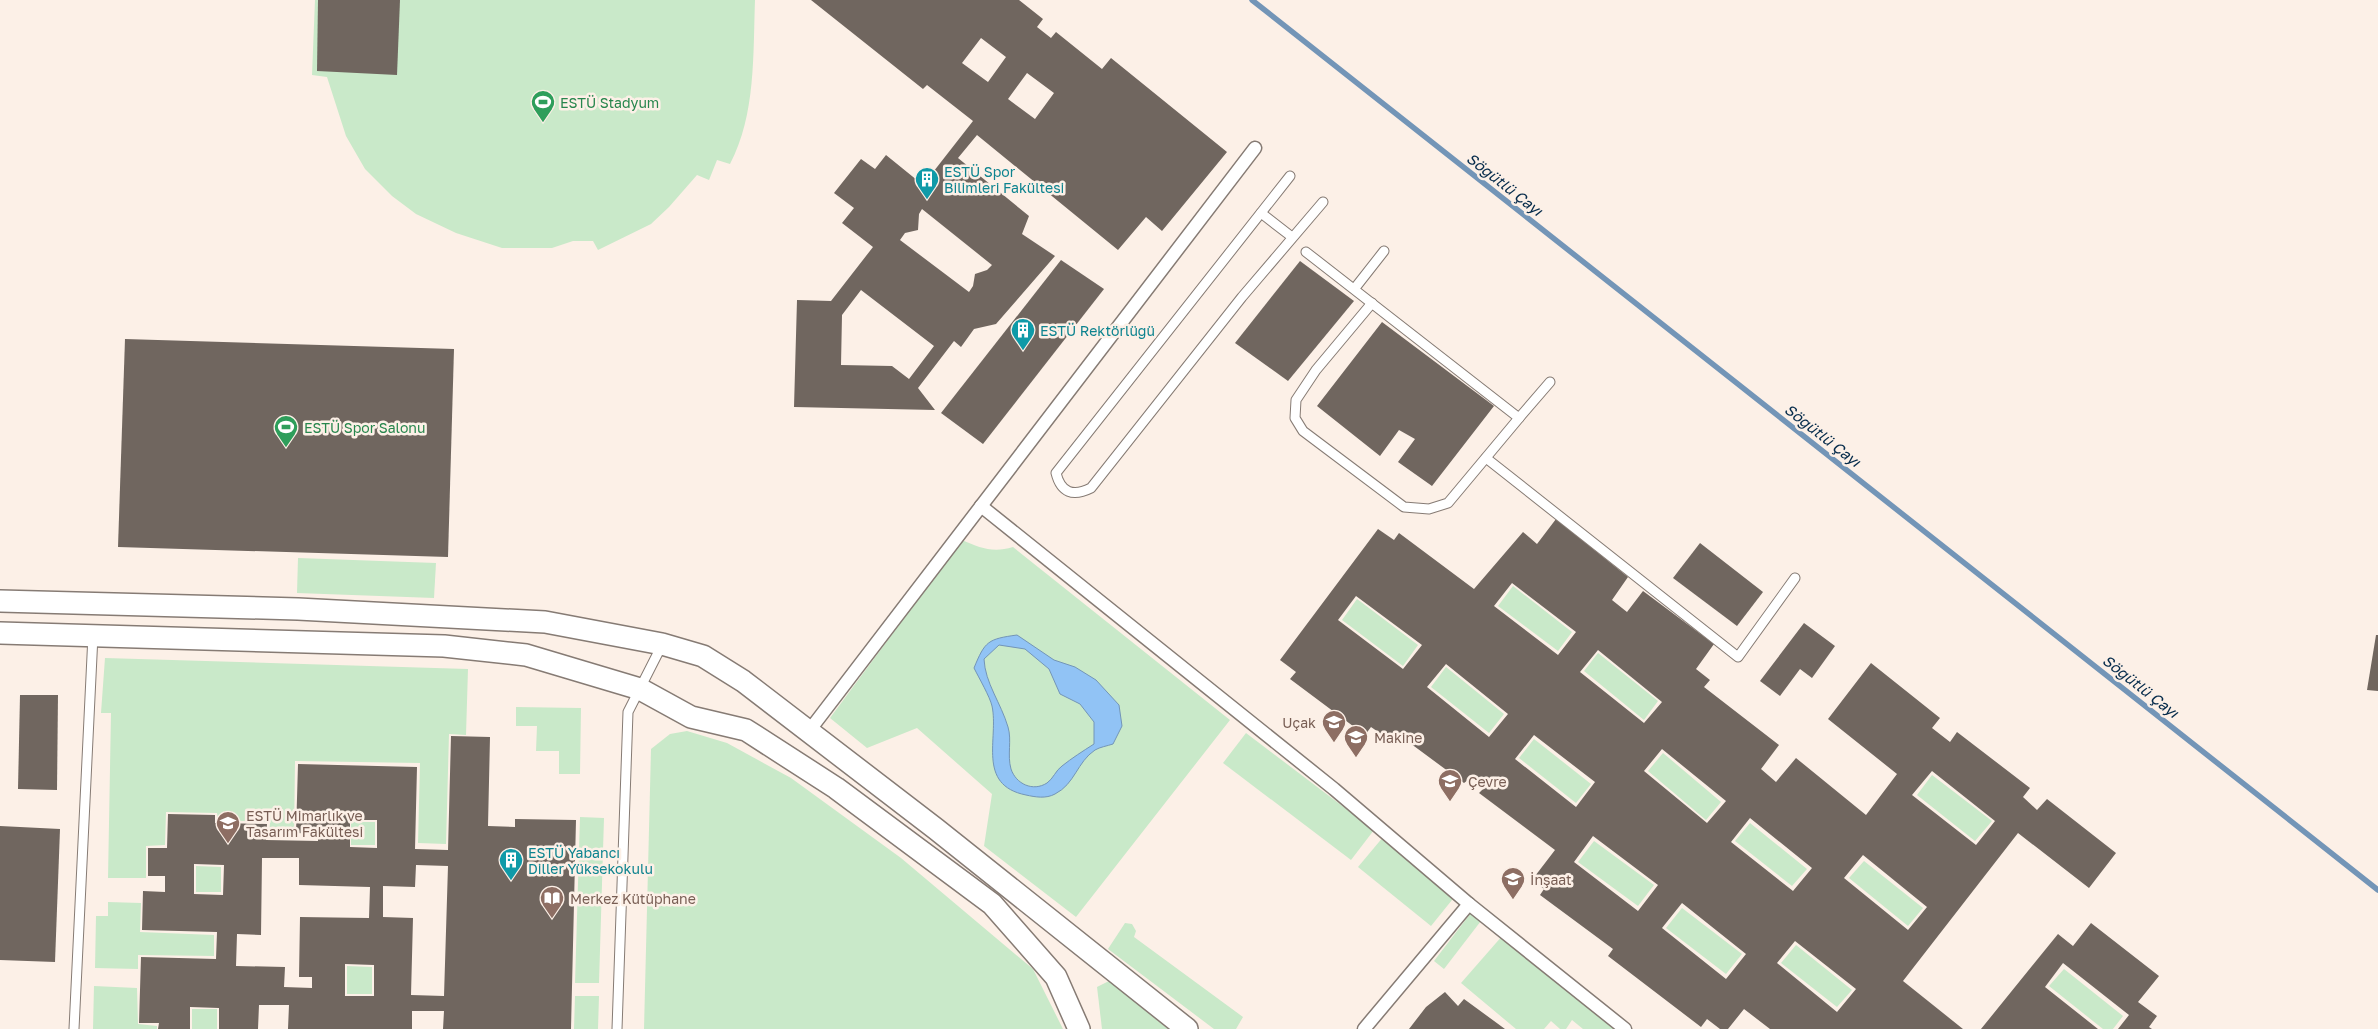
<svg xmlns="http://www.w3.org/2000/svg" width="2378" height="1029" viewBox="0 0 2378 1029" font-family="'Golos Text',sans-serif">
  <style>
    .green { fill: #c9e9c9 }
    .water { fill: #91c3f5; stroke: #7395b7; fill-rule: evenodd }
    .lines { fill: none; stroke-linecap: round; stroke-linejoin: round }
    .stream { stroke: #7395b7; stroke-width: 5.5 }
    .building { fill: #70665f; fill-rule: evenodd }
    .service-casing { stroke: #867b74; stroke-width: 11 }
    .pedestrian-casing { stroke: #867b74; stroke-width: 15 }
    .tertiary-casing { stroke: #867b74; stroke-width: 24 }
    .service { stroke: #fff; stroke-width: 9 }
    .pedestrian { stroke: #fff; stroke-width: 12 }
    .tertiary { stroke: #fff; stroke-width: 21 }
    .labels { text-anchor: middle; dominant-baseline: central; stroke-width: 5; stroke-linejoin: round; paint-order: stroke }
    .leisure-label { font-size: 14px; fill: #27864d; stroke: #fcf0e7; text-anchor: start }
    .culture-label { font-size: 14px; fill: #0d838f; stroke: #fcf0e7; text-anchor: start }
    .education-label { font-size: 14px; fill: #785e54; stroke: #fcf0e7; text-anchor: start }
    .water-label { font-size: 15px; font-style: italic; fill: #042a4a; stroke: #fcf0e7 }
  </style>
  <rect width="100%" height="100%" fill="#fcf0e7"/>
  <!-- green -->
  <g class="green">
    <path d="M315,0H755C753,54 756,115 730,164L717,160L709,180L697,175L669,207L651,224L598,250L593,241H573L552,248H502L456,233L416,214L392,196L365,169L346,136L327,77L312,75Z"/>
    <path d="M962,540C980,548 993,553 1013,547L1230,720L1076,917L984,846L992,794L917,728L867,748L830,718Z"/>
    <polygon points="298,558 436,563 434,598 297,593"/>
    <polygon points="1513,586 1572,632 1558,651 1498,606"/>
    <polygon points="1357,599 1418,645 1403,666 1342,620"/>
    <polygon points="1598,653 1658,701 1644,720 1584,671"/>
    <polygon points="105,658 468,669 466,735 449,734 446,844 418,843 420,763 295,761 294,837 269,837 270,822 218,820 217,813 166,812 165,845 146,846 146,878 108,878 111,713 101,713"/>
    <polygon points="1446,667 1504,714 1489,733 1431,687"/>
    <polygon points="516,707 581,708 580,774 559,774 559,751 536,751 537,726 516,726"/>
    <polygon points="687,731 727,743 791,778 901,858 1033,969 1063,1029 644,1029 651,749 670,734"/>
    <polygon points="1246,733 1374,830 1351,860 1223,763"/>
    <polygon points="1534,739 1591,784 1576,803 1519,758"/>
    <polygon points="1663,753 1721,802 1706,820 1648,771"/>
    <polygon points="1932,775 1992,821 1975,841 1917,795"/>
    <polygon points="580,817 604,818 599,983 575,983"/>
    <rect x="351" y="822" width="24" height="23"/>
    <polygon points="1750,823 1807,869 1792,886 1735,841"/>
    <polygon points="1384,836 1456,895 1431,926 1358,867"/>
    <polygon points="1594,841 1654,885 1638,906 1578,862"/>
    <polygon points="1864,861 1923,908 1908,926 1849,878"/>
    <polygon points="196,866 221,867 221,892 196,892"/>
    <polygon points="108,902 141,903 140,932 214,935 214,956 138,955 138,969 95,968 96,916 108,916"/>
    <polygon points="1682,908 1742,954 1726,974 1666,928"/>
    <polygon points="1474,909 1484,917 1444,969 1434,961"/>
    <polygon points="1125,923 1132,924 1136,931 1134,937 1243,1017 1236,1029 1214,1029 1108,949"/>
    <polygon points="1503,935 1627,1029 1583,1029 1572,1020 1566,1029 1560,1029 1551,1021 1544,1029 1516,1029 1461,983"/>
    <polygon points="1796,945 1852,990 1837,1007 1781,963"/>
    <polygon points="347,966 372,967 372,994 347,994"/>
    <polygon points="2064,969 2123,1016 2113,1029 2103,1029 2049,986"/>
    <polygon points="1109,981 1168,1029 1102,1029 1097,987"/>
    <polygon points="94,986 137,988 138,1024 157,1026 157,1029 93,1029"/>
    <polygon points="575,996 599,996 598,1029 574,1029"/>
    <rect x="192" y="1009" width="25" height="20"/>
  </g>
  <!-- water -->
  <path class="water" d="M1017,635L1054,660L1075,667L1096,680L1119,705L1122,726L1113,744C1107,746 1100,747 1095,750C1077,762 1075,784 1055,794C1046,799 1035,797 1026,795C976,785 999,738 992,706C990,697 979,678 974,668C985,641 988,639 1017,635ZM999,645L1025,649L1049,669L1060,694L1080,704L1094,722V744C1083,751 1072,758 1062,766C1056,770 1053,779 1047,783C1033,792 1016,784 1011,769C1007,755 1012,740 1008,727C1001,703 985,683 984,659Z"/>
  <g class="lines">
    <!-- stream -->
    <polyline class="stream" points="1252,0 2378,890"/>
  </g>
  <!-- building -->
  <g class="building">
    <polygon points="318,0 400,0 397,75 317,71"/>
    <path d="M811,0H1019L1043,19L1037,27L1051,38L1056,32L1102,69L1111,58L1227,152L1162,231L1146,217L1118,250L977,135L958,158L1029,216L1022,234L1055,256L996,324L974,329L961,347L954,341L918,388L935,410L794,407L797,300L831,301L873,247L842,223L854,208L834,193L861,159L875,169L886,155L923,185L973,121L927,85L923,89ZM981,38L1006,57L988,82L962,63ZM1027,73L1054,93L1035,119L1008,99ZM922,209L992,265L987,270L975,274L973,286L969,292L900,240L905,233L918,230L919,214ZM861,290L934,346L909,379L892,366L841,365L842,315Z"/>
    <polygon points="1061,260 1104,289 983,444 941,413"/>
    <polygon points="1300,261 1354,301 1288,381 1235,343"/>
    <polygon points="1382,322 1494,406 1432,486 1398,462 1415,439 1399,430 1380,456 1317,406"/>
    <polygon points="125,339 454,349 448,557 118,547"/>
    <path d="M1556,519L1628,577L1612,600L1627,612L1643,591L1714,644L1696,669L1710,680L1704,687L1779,745L1761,769L1776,782L1796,758L1866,815L1897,774L1828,719L1871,663L1940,718L1932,728L1950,742L1957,732L2030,788L2023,797L2037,810L2047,799L2116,853L2089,888L2018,833L1903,981L1963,1029H1770L1744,1009L1728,1029H1720L1707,1019L1701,1027L1608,956L1613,949L1540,895L1544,889L1532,880L1555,850L1479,793L1485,787L1472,777L1464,783L1395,732L1387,738L1371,727L1365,735L1290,679L1296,672L1280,660L1378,529L1394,540L1399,533L1474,589L1523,532L1537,544ZM1512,583L1576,632L1558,655L1494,606ZM1356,596L1422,645L1403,669L1338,620ZM1598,650L1662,702L1644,723L1580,672ZM1446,664L1508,714L1489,737L1427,687ZM1534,735L1595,782L1576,807L1515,759ZM1662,749L1726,801L1707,823L1644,771ZM1932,771L1995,821L1976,845L1912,795ZM1750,818L1812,868L1793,891L1731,842ZM1593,836L1658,885L1638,911L1574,862ZM1863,855L1927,907L1908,930L1844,878ZM1682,903L1746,954L1726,979L1662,928ZM1795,941L1856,989L1837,1012L1777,963Z"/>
    <polygon points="1700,543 1763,592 1737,626 1673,578"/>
    <polygon points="1804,623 1835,646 1812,678 1800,669 1780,696 1760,681"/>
    <polygon points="2376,635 2378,635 2378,691 2367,690"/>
    <polygon points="20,695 58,695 57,790 18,789"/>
    <path d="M451,736L490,737L488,826L515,827V819L576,820L571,1029H443L444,1011H412V1029H288L289,1005H259L258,1029H219V1008L190,1007V1029H158L159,1023H139L141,957L216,959L217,932L142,930L143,891L165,892V876H148V848H167L168,814L215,815V823L267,824L266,840L318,841V834L296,833L298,764L417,767L415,849L448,850ZM350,820H377V848L350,847ZM262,858H299V885L370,887L369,918L300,917L299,977H312V988L284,987L285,967L236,966L237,934L261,935ZM194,864L224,865L223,895L194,894ZM416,865L448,866L444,996L411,995L413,918L383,917V886L415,887ZM345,964L374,965V996H345Z"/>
    <polygon points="0,826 60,829 55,962 0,960"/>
    <polygon points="2091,923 2159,976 2138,1002 2157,1016 2149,1027 2152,1029 2118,1029 2129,1015 2063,963 2045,987 2098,1029 1981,1029 2058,934 2073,946"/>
    <polygon points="1445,992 1458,1006 1464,999 1505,1029 1409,1029 1426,1007"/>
  </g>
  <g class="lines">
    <!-- service casing -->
    <g class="service-casing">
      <g id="service">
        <path d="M1290,176L1056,473C1061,493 1073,497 1091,488L1242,297L1323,202"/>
        <polyline points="1261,213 1292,237"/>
        <polyline points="1306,252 1519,418 1550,382"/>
        <polyline points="1355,288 1384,251"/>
        <polyline points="1372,303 1316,370 1296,400 1295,418 1303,431 1404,507 1429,509 1448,503 1519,418"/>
        <polyline points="1486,458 1738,657 1795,578"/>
        <polyline points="74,1029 93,635"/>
        <polyline points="617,1029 628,712 662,645"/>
      </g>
    </g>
    <!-- pedestrian casing -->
    <g class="pedestrian-casing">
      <g id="pedestrian">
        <polyline points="981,506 1334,789 1469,904 1625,1029"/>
        <polyline points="809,731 1255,148"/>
        <polyline points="1364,1029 1469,904"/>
      </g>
    </g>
    <!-- tertiary casing -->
    <g class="tertiary-casing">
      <g id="tertiary">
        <polyline points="0,601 298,609 545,622 662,644 703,656 743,681 936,829 1187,1029"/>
        <polyline points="0,633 444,646 526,655 640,689 691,717 746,730 836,788 992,904 1056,977 1079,1029"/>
      </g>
    </g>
    <!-- service -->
    <use href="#service" class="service"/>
    <!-- pedestrian -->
    <use href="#pedestrian" class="pedestrian"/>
    <!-- tertiary -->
    <use href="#tertiary" class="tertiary"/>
  </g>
  <!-- icons -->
  <defs>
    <g id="stadium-pin" transform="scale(1.25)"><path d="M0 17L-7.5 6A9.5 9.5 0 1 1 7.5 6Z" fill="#2e9e5b" stroke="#fcf0e7"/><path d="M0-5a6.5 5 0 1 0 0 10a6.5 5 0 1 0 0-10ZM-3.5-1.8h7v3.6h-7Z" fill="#fff"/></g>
    <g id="building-pin" transform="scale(1.25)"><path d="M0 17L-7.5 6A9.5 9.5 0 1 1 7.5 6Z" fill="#0f9aa8" stroke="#fcf0e7"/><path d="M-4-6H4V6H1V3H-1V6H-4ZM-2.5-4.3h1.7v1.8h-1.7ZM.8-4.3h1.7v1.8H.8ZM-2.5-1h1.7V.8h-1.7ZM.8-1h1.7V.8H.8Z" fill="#fff"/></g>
    <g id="school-pin" transform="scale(1.25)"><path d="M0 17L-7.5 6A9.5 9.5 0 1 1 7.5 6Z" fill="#8d6e63" stroke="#fcf0e7"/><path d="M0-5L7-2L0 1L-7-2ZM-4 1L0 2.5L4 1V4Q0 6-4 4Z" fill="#fff"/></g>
    <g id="library-pin" transform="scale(1.25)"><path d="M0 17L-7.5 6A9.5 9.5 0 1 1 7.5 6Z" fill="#8d6e63" stroke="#fcf0e7"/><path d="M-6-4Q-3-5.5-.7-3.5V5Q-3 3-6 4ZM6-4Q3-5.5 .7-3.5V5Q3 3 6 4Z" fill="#fff"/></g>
  </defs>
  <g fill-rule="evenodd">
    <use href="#stadium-pin" x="543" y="102"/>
    <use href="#building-pin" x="927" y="179"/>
    <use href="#building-pin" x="1023" y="330"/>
    <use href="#stadium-pin" x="286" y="427"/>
    <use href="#school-pin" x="1334" y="722"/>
    <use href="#school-pin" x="1356" y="737"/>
    <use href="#school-pin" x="1450" y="781"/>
    <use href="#school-pin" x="228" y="823"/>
    <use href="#building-pin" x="511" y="860"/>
    <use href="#school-pin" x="1513" y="879"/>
    <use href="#library-pin" x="552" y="898"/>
  </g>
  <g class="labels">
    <!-- leisure labels -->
    <g class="leisure-label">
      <text x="560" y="102">ESTÜ Stadyum</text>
      <text x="304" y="427">ESTÜ Spor Salonu</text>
    </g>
    <!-- culture labels -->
    <g class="culture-label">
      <text x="944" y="171">ESTÜ Spor<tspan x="944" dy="16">Bilimleri Fakültesi</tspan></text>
      <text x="1040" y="330">ESTÜ Rektörlüğü</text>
      <text x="528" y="852">ESTÜ Yabancı<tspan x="528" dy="16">Diller Yüksekokulu</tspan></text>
    </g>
    <!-- education labels -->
    <g class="education-label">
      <text x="1316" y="722" text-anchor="end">Uçak</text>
      <text x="1374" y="737">Makine</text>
      <text x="1468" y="781">Çevre</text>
      <text x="246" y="815">ESTÜ Mimarlık ve<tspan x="246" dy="16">Tasarım Fakültesi</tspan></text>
      <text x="1530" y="879">İnşaat</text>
      <text x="570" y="898">Merkez Kütüphane</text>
    </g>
    <!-- water labels -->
    <g class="water-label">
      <text transform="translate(1505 184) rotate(38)">Söğütlü Çayı</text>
      <text transform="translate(1823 435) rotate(38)">Söğütlü Çayı</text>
      <text transform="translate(2141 686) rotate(38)">Söğütlü Çayı</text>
    </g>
  </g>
</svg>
